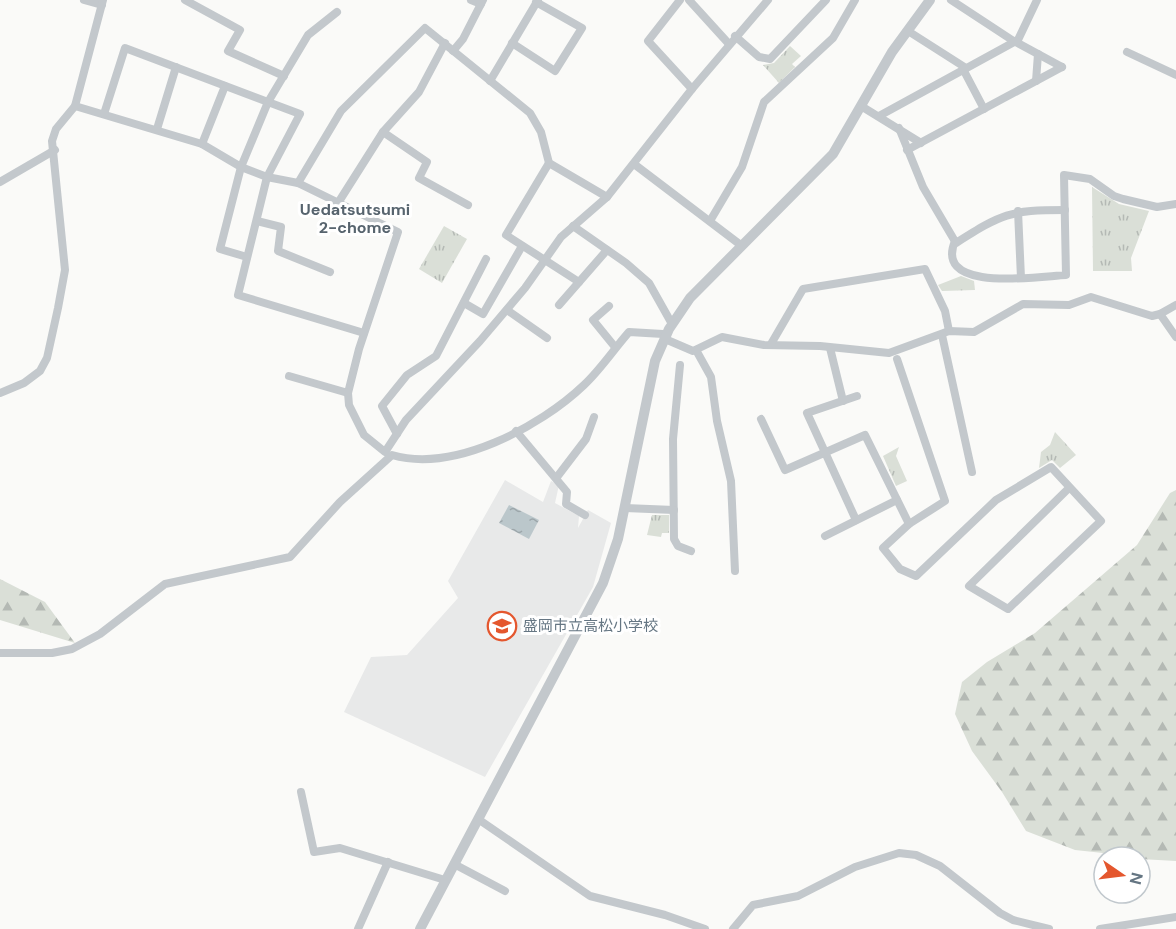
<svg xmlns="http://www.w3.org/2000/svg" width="1176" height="929" viewBox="0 0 1176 929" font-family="'DM Sans','Noto Sans JP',sans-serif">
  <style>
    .built { fill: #e8e9e9 }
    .grass { fill: url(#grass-tufts) }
    .forest { fill: url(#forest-firs) }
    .water { fill: url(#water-ripples) }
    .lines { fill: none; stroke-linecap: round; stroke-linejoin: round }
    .minor { stroke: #c3c8cc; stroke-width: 8 }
    .tertiary { stroke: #c3c8cc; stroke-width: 10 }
    .labels { text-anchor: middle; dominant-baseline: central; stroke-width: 6; stroke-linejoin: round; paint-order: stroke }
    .poi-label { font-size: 15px; fill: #657683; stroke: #fff; text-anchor: start }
    .neighbourhood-label { font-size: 16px; font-weight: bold; fill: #57646e; stroke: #fff }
  </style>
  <defs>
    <pattern id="grass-tufts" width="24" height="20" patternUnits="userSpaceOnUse" patternTransform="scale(1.5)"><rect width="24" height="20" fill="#dadfd7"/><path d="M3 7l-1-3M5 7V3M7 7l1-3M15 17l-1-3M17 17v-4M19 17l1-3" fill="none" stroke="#b4b9b4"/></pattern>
    <pattern id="forest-firs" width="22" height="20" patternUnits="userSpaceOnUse" patternTransform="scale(1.5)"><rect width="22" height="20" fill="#dadfd7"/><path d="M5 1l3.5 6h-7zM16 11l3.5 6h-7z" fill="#b4b9b4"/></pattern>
    <pattern id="water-ripples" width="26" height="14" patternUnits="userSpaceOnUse" patternTransform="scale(1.5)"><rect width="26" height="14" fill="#bbc7cb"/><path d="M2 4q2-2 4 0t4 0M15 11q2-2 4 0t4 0" fill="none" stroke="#9ca6aa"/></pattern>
  </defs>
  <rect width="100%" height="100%" fill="#fafaf8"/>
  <!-- built -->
  <polygon class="built" points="505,480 543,502 551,481 559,485 555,503 579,516 578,528 588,510 611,523 593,587 485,777 344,712 371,657 407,655 458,598 448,581"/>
  <!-- grass -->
  <g class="grass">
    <polygon points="790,46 801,56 792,64 795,67 779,83 763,65 774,63"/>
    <polygon points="1092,187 1119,204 1149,211 1131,258 1132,271 1093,271"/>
    <polygon points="444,226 467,239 442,283 419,269"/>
    <polygon points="961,276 974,281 975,290 942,291 938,285"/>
    <polygon points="1055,432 1076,455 1060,468 1052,460 1039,468 1041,452 1050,445"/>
    <polygon points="899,447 896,456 907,481 896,486 883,456"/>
    <polygon points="652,515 669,515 669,533 662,533 661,537 647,535"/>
  </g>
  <!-- forest -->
  <g class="forest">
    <polygon points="1176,490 1176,861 1140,859 1140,857 1075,850 1026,831 1002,792 972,751 955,714 962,682 987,662 1035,633 1137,545 1170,493"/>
    <polygon points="0,579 45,602 75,643 0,620"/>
  </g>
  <!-- water -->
  <polygon class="water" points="509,505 539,520 529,539 499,523"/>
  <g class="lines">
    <!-- minor -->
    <g class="minor">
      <polyline points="84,0 102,5"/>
      <polyline points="185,0 240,30 228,51 284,76"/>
      <polyline points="471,0 481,4"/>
      <polyline points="680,0 648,41 692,89 768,0"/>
      <polyline points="689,0 729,44"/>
      <polyline points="951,0 1012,40 1062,67"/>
      <polyline points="908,31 966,68"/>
      <polyline points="735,36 759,57 770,59 826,0"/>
      <polyline points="1017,42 1037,0"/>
      <polyline points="512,43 555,71 582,28 536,2"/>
      <polyline points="453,51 463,39 483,0"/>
      <polyline points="1127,52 1176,75"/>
      <polyline points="963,69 984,109"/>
      <polyline points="490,81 538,0"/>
      <polyline points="1036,81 1038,54"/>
      <polyline points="75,106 202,144 241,167 267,177 298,183 398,232 359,349 348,393 349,405 364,435 385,452 406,420 480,341 525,288 561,237 607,197 692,89"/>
      <polyline points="861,106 921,143"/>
      <polyline points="104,114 125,48 300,114 267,177 238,295 364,333"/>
      <polyline points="879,116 1016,41"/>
      <path d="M899,128L923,187L956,243C1002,214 1009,210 1065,210"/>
      <polyline points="157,129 176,67"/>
      <polyline points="383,132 427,162 419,178 468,205"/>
      <polyline points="202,144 225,86"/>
      <polyline points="907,150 1062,67"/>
      <polyline points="549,163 506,235 579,282"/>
      <polyline points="634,164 742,246"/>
      <polyline points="0,182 55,150"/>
      <polyline points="298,183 341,111 425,28 530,113 541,132 549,163 607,197"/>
      <polyline points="338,203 383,132 419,92 445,43"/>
      <polyline points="1018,211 1021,278"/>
      <polyline points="257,221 281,227 278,251 330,272"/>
      <polyline points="710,221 742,167 764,102 833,38 855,0"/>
      <polyline points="573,226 626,263 649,283 672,324"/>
      <path d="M955,241C933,294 1041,276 1066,275L1064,175L1090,179L1114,196L1123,199L1157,207L1176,204"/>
      <polyline points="247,257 220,249 241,167 268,102 308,35 337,12"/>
      <polyline points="464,303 483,314 522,246"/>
      <polyline points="559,305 607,250"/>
      <polyline points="609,306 593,320 615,347"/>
      <polyline points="507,310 547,338"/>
      <polyline points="1160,314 1176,337"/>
      <polyline points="942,335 972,472"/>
      <polyline points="665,339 693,351 722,337 764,345 820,346 889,353 949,331 974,332 1023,304 1069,305 1091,297 1152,316 1160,314 1176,305"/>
      <polyline points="771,344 803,289 925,269 945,311 949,331"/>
      <polyline points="830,348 843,401"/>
      <polyline points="696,350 711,377 717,421 731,481 735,571"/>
      <polyline points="897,359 945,501 909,524 883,548 900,569 916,576 996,500 1051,467 1101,521 1008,609 969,586 1069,488"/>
      <polyline points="680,365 673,439 674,539 678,546 691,551"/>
      <polyline points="289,376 348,393"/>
      <polyline points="0,393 24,383 40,371 47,358 58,308 65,270 52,141 56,129 75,106 103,0"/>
      <polyline points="761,419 785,470 865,435 909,524"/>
      <polyline points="516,431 567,492 566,504 585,515"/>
      <polyline points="397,434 382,406 407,375 436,356 486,259"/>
      <polyline points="557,477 586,439 594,417"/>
      <polyline points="625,508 674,510"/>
      <polyline points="856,520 807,413 857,396"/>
      <polyline points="825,536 897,500"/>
      <path d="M0,653H52L72,649L100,634L165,584L290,557L340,502L392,455C454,473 540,427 584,385C601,369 614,349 629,332L663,334"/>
      <polyline points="301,792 314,852 340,848 445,880"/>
      <polyline points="478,819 590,896 665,915 705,929"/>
      <polyline points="454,864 505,891"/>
      <polyline points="358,929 388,862"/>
      <polyline points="733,929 753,905 798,896 855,867 899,853 916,855 940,866 1000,913 1013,920 1049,929"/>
      <polyline points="1100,929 1176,917"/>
    </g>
    <!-- tertiary -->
    <polyline class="tertiary" points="420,929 603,583 618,539 655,361 669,329 690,298 833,154 892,52 930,0"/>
  </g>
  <!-- icons -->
  <defs>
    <g id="school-ring" transform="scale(1.5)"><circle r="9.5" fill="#fff" stroke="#e4572e" stroke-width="1.5"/><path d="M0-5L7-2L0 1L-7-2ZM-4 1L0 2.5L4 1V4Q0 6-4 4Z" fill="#e4572e"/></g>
  </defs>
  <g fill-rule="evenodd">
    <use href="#school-ring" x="502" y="626"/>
  </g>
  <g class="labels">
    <!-- poi labels -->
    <g class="poi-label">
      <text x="523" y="626">盛岡市立高松小学校</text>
    </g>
    <!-- neighbourhood labels -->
    <g class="neighbourhood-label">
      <text x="355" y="209">Uedatsutsumi<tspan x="355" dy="18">2-chome</tspan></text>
    </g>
  </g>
  <!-- north arrow -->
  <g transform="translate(1122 875) rotate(104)"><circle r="28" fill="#ffffff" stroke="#c1c8cd" stroke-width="1.5"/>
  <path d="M0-4.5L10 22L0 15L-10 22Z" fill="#e4572e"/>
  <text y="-9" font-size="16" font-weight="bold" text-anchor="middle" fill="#657683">N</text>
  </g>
</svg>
